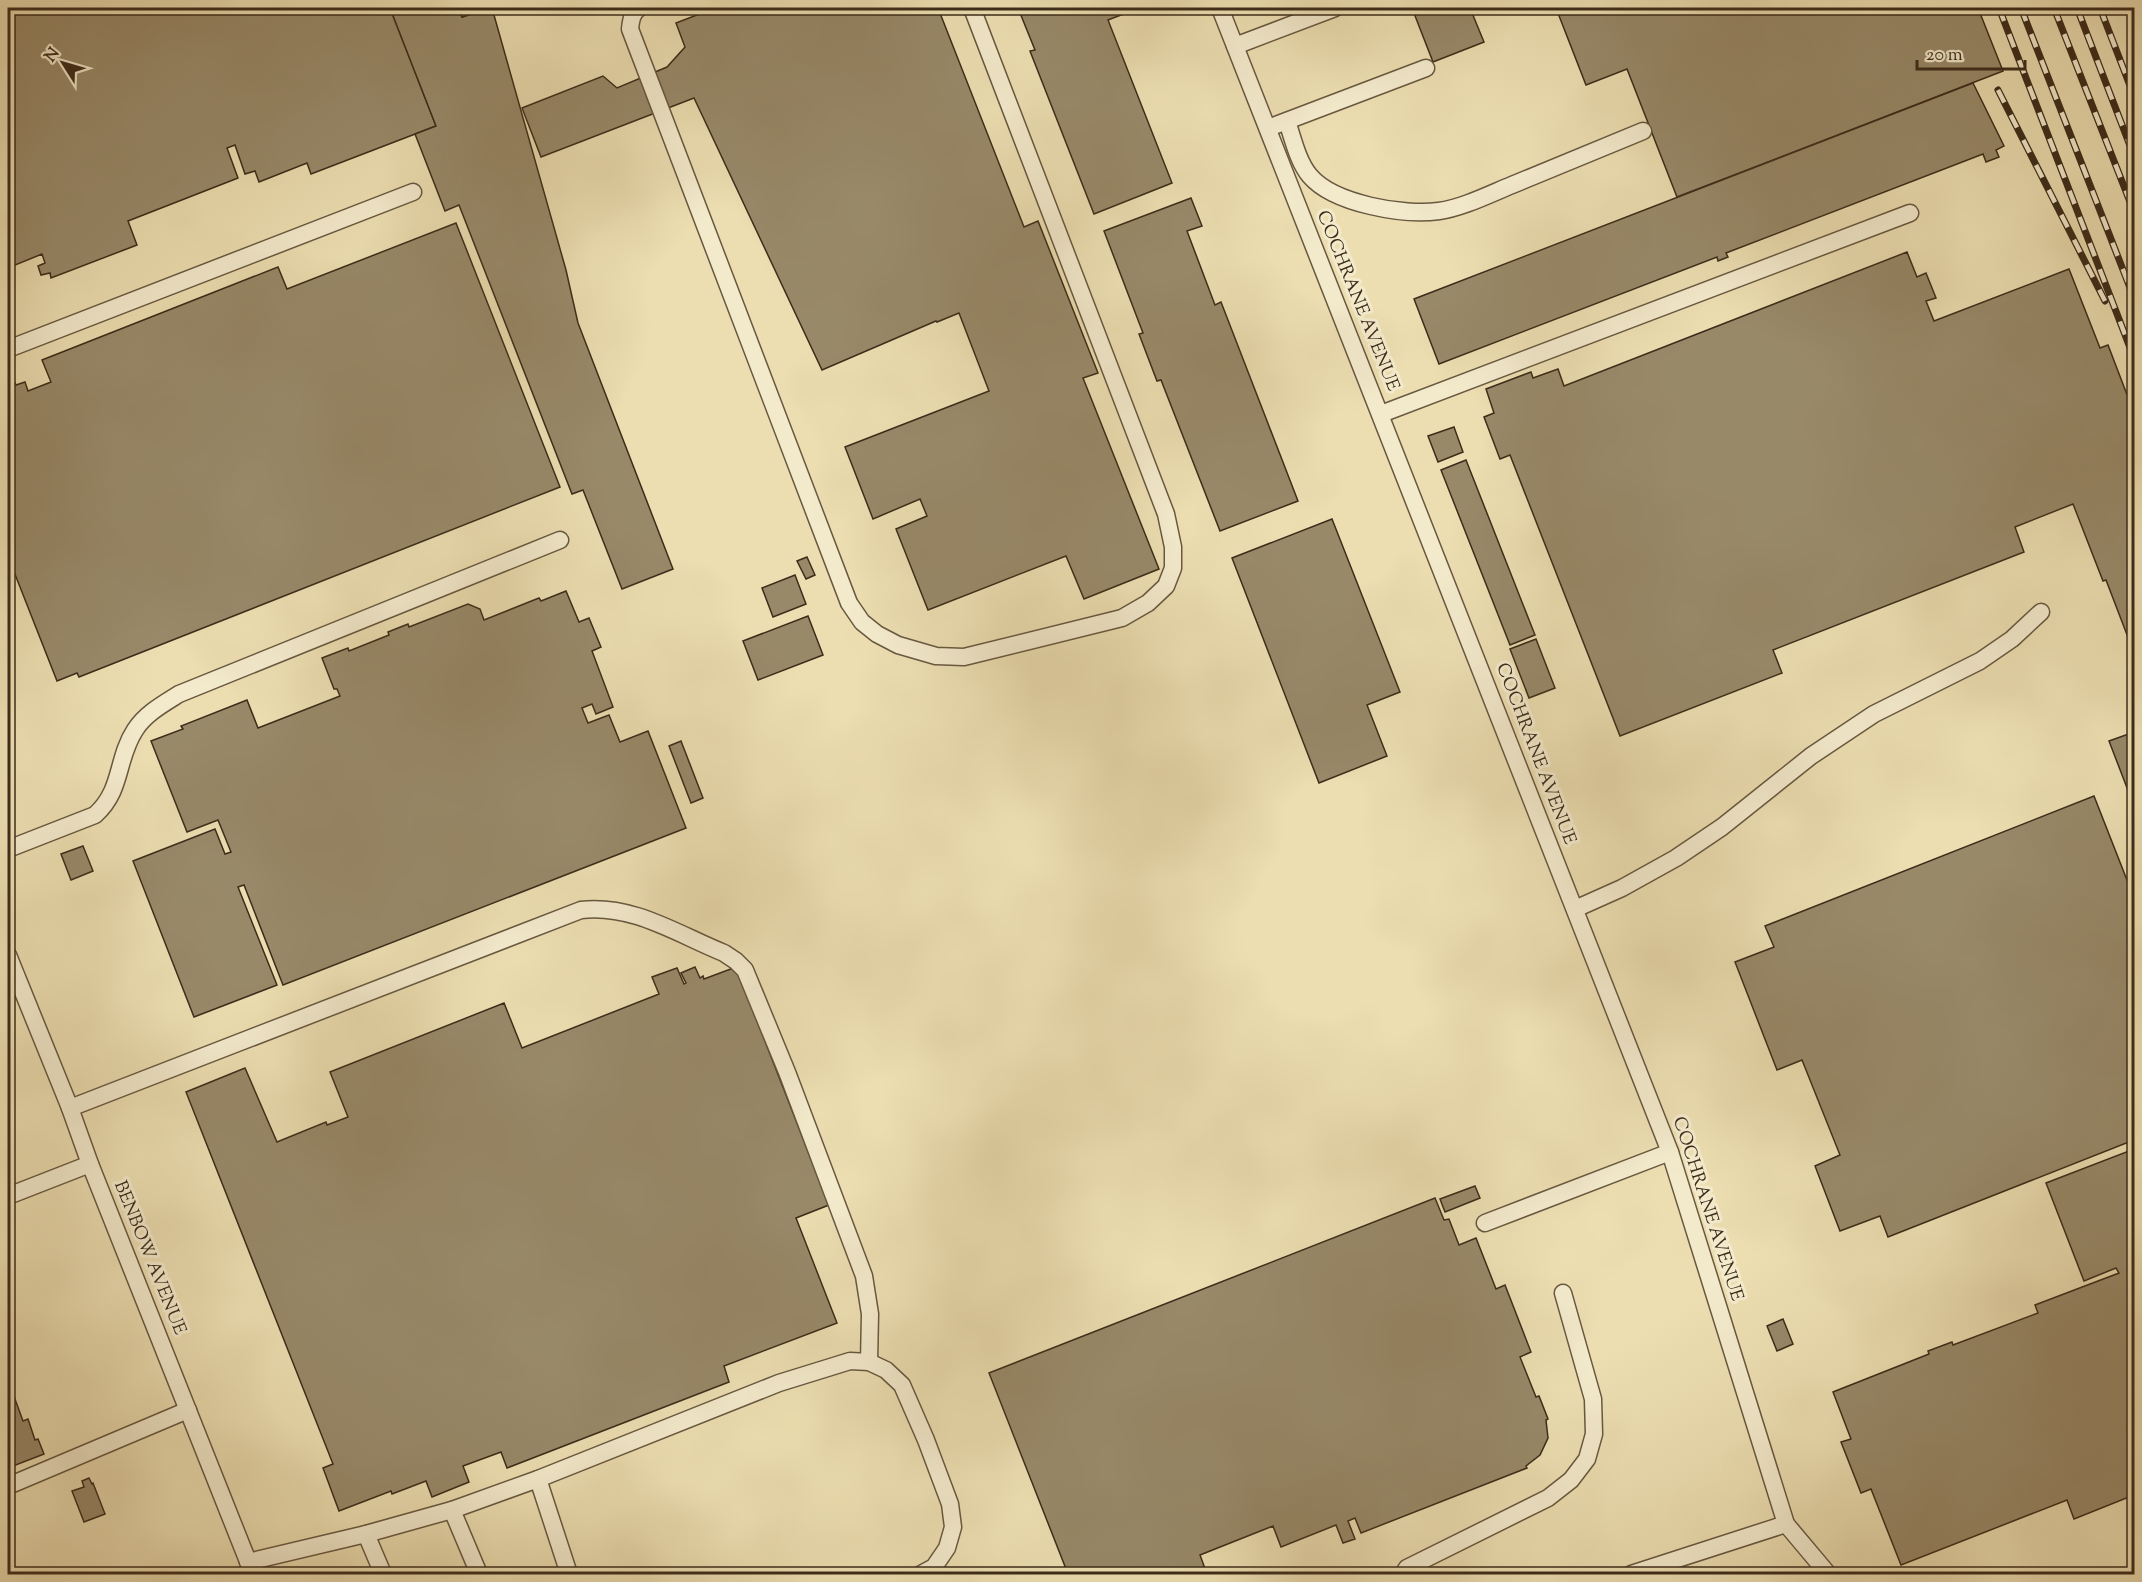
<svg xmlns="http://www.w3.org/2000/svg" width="2142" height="1582" viewBox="0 0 2142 1582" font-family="'Sorts Mill Goudy',serif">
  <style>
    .building { fill: #988969; stroke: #3c2c1a; stroke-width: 1.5 }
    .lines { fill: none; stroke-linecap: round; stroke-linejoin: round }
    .service-casing { stroke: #685840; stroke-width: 19 }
    .service { stroke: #f3eacc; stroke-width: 16 }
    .rail-casing { stroke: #3c2c1a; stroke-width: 7 }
    .rail { stroke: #f3eacc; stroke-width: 4.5; stroke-dasharray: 14; stroke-linecap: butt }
    .labels { text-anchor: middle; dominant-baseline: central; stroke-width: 6; stroke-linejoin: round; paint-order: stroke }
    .street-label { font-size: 18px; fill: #3c2c1a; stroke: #f3eacc }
  </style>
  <rect width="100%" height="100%" fill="#ecdeb1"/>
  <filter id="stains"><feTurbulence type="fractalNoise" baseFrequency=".00333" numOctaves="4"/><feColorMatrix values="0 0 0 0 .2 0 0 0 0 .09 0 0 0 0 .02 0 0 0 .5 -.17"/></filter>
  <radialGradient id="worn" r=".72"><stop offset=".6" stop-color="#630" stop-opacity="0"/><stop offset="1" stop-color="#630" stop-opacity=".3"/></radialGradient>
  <!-- building -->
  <g class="building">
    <polygon points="8,8 390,8 436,126 311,174 307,163 259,182 255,171 245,174 235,145 227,148 238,178 128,221 137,245 51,278 50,273 41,275 38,266 45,263 42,254 8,268"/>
    <polygon points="390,8 458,8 462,17 492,8 566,270 578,323 673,569 622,589 583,490 572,494 459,205 445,211 415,134 436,126"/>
    <polygon points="458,8 487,8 462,17"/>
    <polygon points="715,8 938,8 1024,227 1038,221 1098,373 1083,378 1159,569 1084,599 1066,556 928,610 896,529 927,516 920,499 873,519 845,447 989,391 959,313 937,322 936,321 822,370 694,98 541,157 522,108 603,76 617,88 667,67 685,47 676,23"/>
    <polygon points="1018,8 1124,8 1126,13 1108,20 1172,183 1094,214 1030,51 1035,50"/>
    <polygon points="1412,8 1470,8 1484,42 1433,62"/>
    <polygon points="1556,8 1978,8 2003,71 1677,197 1627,69 1586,85"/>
    <polygon points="1973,83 2004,146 1996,150 1999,157 1986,162 1983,154 1726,253 1728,257 1718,261 1717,257 1439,364 1414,299"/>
    <polygon points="1191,198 1202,226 1187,231 1215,305 1221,302 1298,501 1220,531 1161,380 1157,381 1139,334 1143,333 1104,231"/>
    <polygon points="456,223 560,487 79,677 77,673 57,681 9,559 8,559 8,373 10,372 16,385 25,382 28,391 51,382 42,360 278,267 287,289"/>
    <polygon points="1907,252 1917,277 1926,273 1936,298 1926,301 1934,321 2069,269 2100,348 2108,345 2134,413 2134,653 2106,580 2103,581 2073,504 2015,527 2024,552 1773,650 1782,673 1620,736 1510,455 1500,459 1484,417 1494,413 1486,389 1531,372 1533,378 1558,369 1564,386"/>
    <polygon points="1454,427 1463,452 1438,462 1428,436"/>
    <polygon points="1466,460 1535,635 1510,645 1441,470"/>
    <polygon points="1332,519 1400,692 1367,705 1387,756 1319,783 1232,558"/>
    <polygon points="807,557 815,575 806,579 797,561"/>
    <polygon points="795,575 806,604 773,617 762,588"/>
    <polygon points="566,591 579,622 589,618 601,647 592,651 613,707 596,714 592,704 582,708 588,723 609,715 620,742 648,731 686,828 283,985 244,885 238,887 277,985 194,1017 133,861 215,829 225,854 231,852 218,820 187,832 151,741 183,729 181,726 247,700 258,728 340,696 337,689 334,689 322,658 348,648 349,651 389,635 388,632 408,624 409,627 468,604 480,609 484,620 539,598 541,601"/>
    <polygon points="808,616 823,655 758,680 743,641"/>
    <polygon points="1536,639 1555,688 1529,698 1510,649"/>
    <polygon points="2134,732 2134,806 2109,741"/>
    <polygon points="681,741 703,798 691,803 669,746"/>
    <polygon points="2094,796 2134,898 2134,1140 1888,1237 1880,1216 1840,1231 1815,1166 1840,1155 1802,1060 1777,1070 1735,962 1774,947 1765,926"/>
    <polygon points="83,846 93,871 71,880 61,854"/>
    <polygon points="695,967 700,978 703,976 704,979 736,967 829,1205 796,1218 837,1323 724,1366 729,1382 507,1468 501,1452 463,1466 469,1482 432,1497 426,1481 392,1494 391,1491 339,1511 323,1468 333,1464 186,1092 245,1068 277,1142 326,1122 327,1125 348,1117 330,1072 504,1003 522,1048 659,994 652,977 677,968 684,984 686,983 681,973"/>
    <polygon points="2134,1149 2134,1495 2074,1519 2067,1500 1901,1565 1871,1489 1861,1493 1841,1442 1851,1439 1833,1392 1929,1354 1928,1351 1952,1342 1953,1345 2038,1313 2035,1305 2119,1273 2116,1268 2084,1281 2046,1183"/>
    <polygon points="1475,1186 1480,1198 1445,1212 1440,1199"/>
    <polygon points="1435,1198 1444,1220 1449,1219 1459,1245 1476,1238 1496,1289 1505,1285 1531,1352 1520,1357 1536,1397 1539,1396 1548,1419 1546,1420 1548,1438 1540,1455 1526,1466 1527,1468 1361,1533 1355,1518 1348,1521 1355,1539 1343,1543 1336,1525 1281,1547 1273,1526 1200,1555 1207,1574 1068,1574 989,1373"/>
    <polygon points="1783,1319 1793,1344 1777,1351 1767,1326"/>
    <polygon points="8,1380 23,1421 28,1419 35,1440 38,1439 44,1454 8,1468"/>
    <polygon points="89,1478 92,1484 93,1483 105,1514 84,1522 72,1491 84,1487 82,1481"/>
  </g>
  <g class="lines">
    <!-- service casing -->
    <g class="service-casing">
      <g id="service">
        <path d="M639,8C632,13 631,20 630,29L849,603L862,622L877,634L898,645L936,656L964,657L1122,618L1148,603L1166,586L1173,568V547L1166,514L972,8"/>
        <polyline points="1220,8 1670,1152 1786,1524 1828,1574"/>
        <polyline points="1235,46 1335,8"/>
        <path d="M1287,121C1293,139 1298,162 1310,176C1334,204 1404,216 1439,211C1462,208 1490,194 1512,185C1556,167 1600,149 1643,131"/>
        <polyline points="1276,125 1426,68"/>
        <polyline points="8,349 413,192"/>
        <polyline points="1381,414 1910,213"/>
        <path d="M8,849L95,815C123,790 116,759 135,730C145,714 163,704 179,694L560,540"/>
        <polyline points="1575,909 1622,888 1676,858 1722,827 1811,756 1874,714 1980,661 2012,639 2041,612"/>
        <polyline points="8,955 70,1108 90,1164 253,1574"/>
        <path d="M70,1108L581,910C633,904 677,934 724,953L736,961L745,970L787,1072L864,1276L870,1314L869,1362"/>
        <polyline points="8,1196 90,1164"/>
        <polyline points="1485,1223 1670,1152"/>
        <polyline points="538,1479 569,1574"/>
        <polyline points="8,1486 188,1410"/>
        <polyline points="452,1510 479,1574"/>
        <polyline points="366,1534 383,1574"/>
        <polyline points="248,1562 366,1534 452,1510 538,1479 779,1383 850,1361 869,1362 886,1370 902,1385 926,1440 950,1504 953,1527 947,1548 934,1567 921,1574"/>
        <polyline points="1403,1574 1407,1568 1548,1498 1571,1480 1587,1459 1594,1434 1593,1399 1563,1293"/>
        <polyline points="1631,1574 1786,1524"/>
      </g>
    </g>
    <!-- service -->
    <use href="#service" class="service"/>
    <!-- rail casing -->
    <g class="rail-casing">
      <g id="rail">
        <polyline points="1999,8 2134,358"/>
        <polyline points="2021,8 2134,298"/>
        <polyline points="2054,8 2134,212"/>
        <polyline points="2077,8 2134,156"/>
        <polyline points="2100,8 2134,96"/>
        <polyline points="1998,90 2105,301"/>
      </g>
    </g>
    <!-- rail -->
    <use href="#rail" class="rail"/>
  </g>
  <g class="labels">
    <!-- street labels -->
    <g class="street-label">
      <text transform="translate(1357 301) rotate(68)">COCHRANE AVENUE</text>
      <text transform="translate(1535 754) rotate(69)">COCHRANE AVENUE</text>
      <text transform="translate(1707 1209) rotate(72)">COCHRANE AVENUE</text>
      <text transform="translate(149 1258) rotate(68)">BENBOW AVENUE</text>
    </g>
  </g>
  <!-- margin -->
  <rect width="2142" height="1582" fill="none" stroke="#ecdeb1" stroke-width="30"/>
  <rect x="9" y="9" width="2124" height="1564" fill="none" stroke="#3c2c1a" stroke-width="3"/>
  <rect x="15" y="15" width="2112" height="1552" fill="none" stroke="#3c2c1a" stroke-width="1.5"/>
  <!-- north arrow -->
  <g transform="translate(63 63) rotate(307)" stroke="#f3eacc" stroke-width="4.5" paint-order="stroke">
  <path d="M0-4.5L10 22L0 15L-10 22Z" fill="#3c2c1a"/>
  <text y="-9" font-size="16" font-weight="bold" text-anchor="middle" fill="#3c2c1a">N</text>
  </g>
  <!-- scale -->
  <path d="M1917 60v9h108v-9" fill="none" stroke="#3c2c1a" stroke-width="3"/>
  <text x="1926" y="60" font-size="18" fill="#3c2c1a" stroke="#f3eacc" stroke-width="4.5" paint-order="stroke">20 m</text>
  <rect width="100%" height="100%" filter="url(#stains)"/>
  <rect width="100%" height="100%" fill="url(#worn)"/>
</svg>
